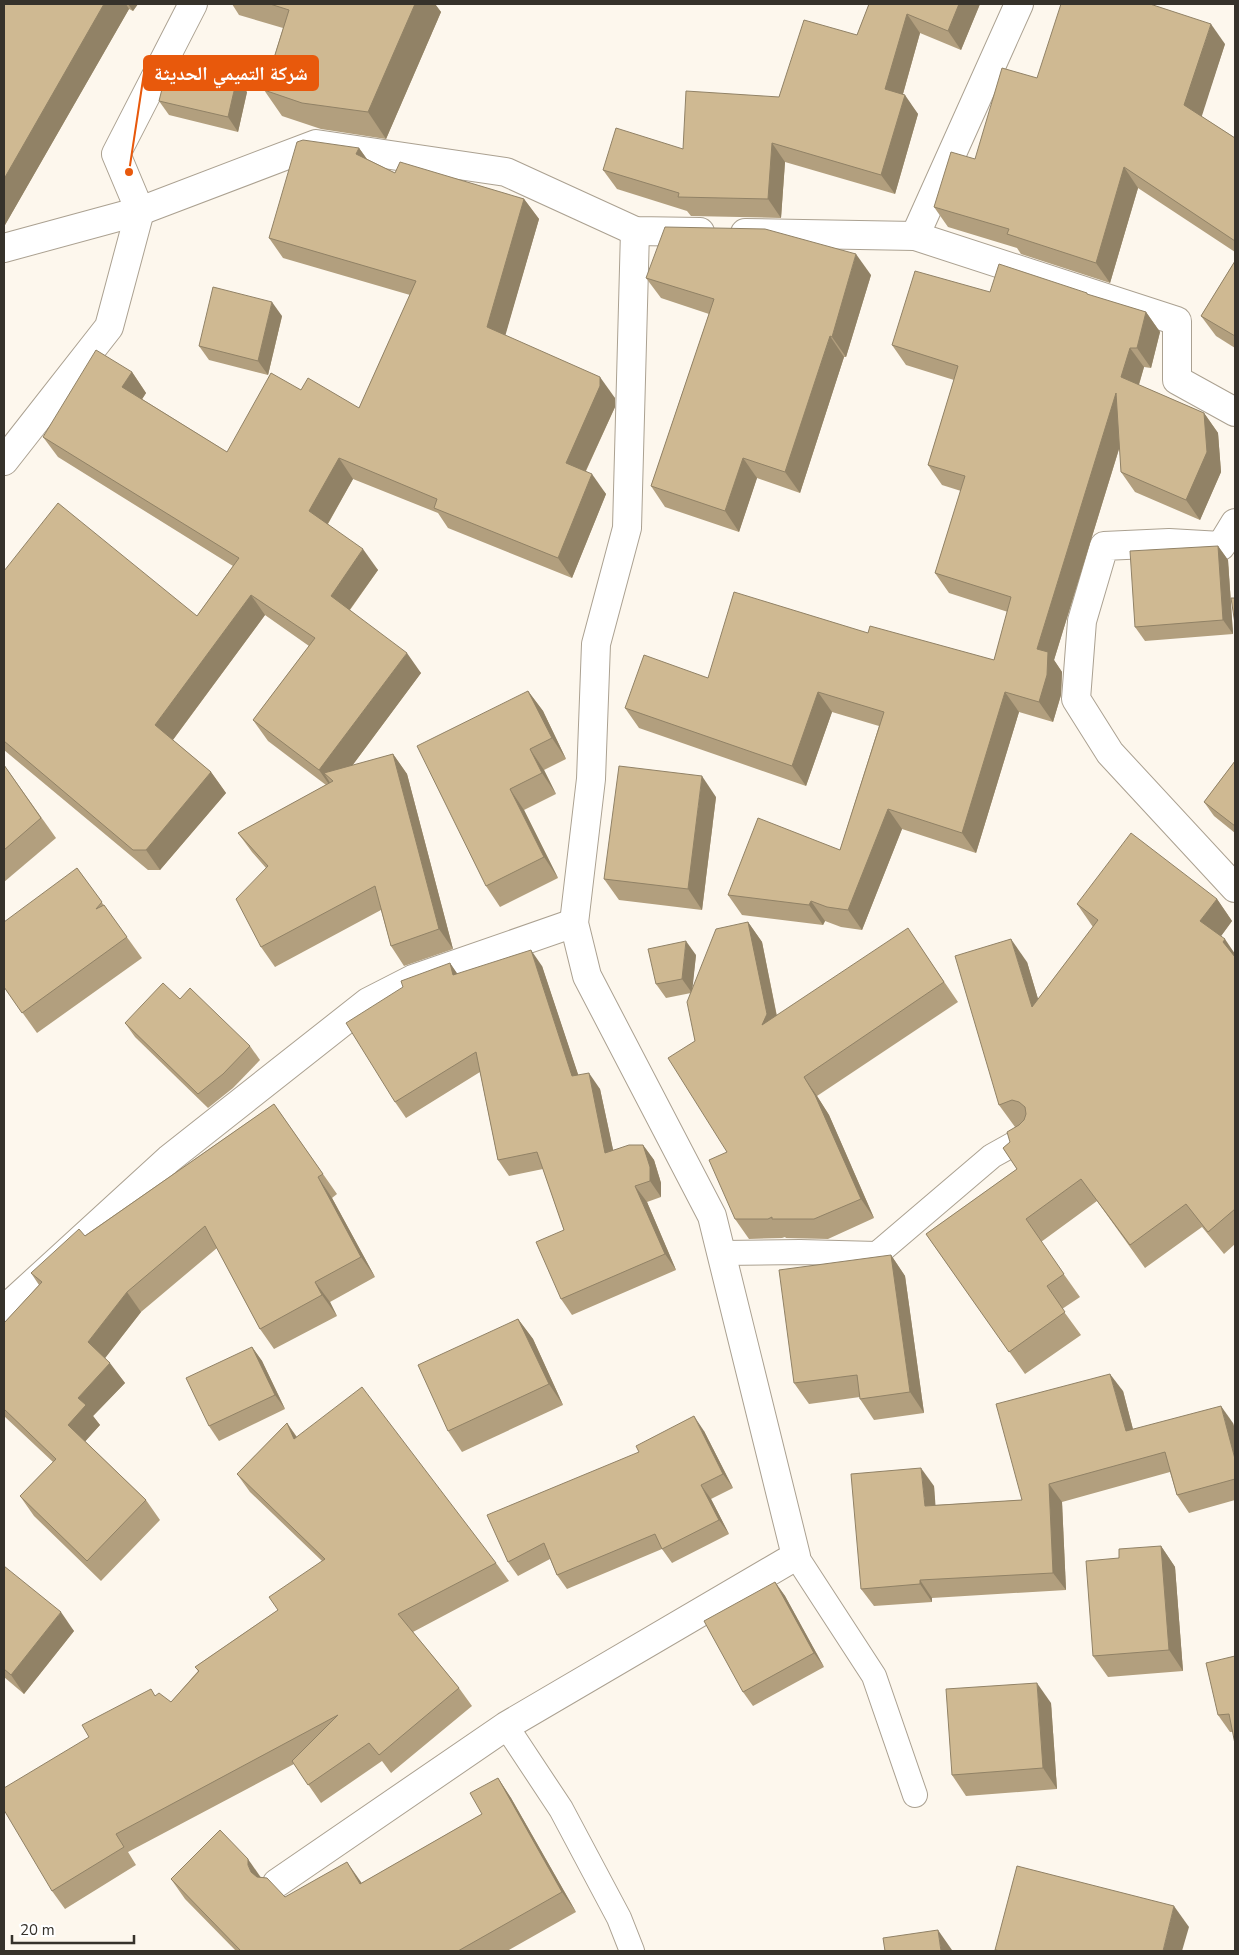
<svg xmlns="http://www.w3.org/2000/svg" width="1239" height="1955" viewBox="0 0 1239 1955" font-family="'Nunito Sans','Noto Naskh Arabic',sans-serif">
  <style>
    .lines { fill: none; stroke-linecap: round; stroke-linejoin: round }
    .service-casing { stroke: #aba191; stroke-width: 26 }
    .minor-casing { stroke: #aba191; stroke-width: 30 }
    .service { stroke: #fff; stroke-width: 24 }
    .minor { stroke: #fff; stroke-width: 28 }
    .wall { fill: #b29f7e }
    .shaded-wall { fill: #918266 }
    .building { fill: #cfb992; stroke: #918266 }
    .leader { fill: none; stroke: #e8590c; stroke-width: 2 }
    .callout-dot { fill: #e8590c; stroke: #fff; stroke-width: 2 }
    .callout { fill: #e8590c; stroke: #e8590c; stroke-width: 2 }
    .callout-label { font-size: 19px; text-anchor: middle; font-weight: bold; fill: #fff }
  </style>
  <rect width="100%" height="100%" fill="#fdf7ed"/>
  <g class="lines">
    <!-- service casing -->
    <g class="service-casing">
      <g id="service">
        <polyline points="723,1253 800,1252 877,1254 992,1156 1028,1136"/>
        <polyline points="796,1556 874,1676 915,1795"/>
        <polyline points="506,1726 561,1809 619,1918 632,1951"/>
      </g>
    </g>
    <!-- minor casing -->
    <g class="minor-casing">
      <g id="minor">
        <polyline points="745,233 915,236 1177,321 1177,380 1235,412"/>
        <polyline points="915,236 1019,4"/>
        <polyline points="4,248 140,211 316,144 506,172 635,231 700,232"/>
        <polyline points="4,461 109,327 140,211 116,154 193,4"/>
        <polyline points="1235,523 1221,546 1169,543 1104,546 1082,621 1076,699 1110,753 1235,888"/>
        <polyline points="4,1310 169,1159 368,1002 413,979 574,923"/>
        <polyline points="277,1883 506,1726 796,1556 712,1216 587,976 574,923 591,779 596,644 627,528 635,231"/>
      </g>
    </g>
    <!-- service -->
    <use href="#service" class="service"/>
    <!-- minor -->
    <use href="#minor" class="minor"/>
  </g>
  <!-- wall -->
  <g class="wall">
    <polygon points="4,4 138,4 133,11 129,9 5,225 4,224"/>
    <polygon points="232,4 435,4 441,12 386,139 321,129 282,116 264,90 283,28 239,15"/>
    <polygon points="869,4 980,4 961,50 920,33 903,94 918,114 895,194 785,162 781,218 691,216 687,211 617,189 603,170 683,149 779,97 857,35"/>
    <polygon points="1225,44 1201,116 1235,138 1235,252 1138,188 1110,283 1021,254 1017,248 948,227 934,207 975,159 1037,78"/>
    <polygon points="247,92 238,132 169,115 159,101"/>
    <polygon points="359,148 367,159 395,173 524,199 539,219 505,335 615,398 615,407 586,471 606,494 572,578 448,528 438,513 353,479 328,524 378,570 350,610 421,673 352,766 393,754 407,774 453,949 404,966 391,946 381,910 275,967 261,947 266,868 252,852 238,833 326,785 268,741 253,720 309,646 265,615 173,740 211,772 226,793 160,870 148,870 4,750 4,571 197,616 233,566 58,457 43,437 132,372 146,393 142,399 227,452 301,390 359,408 410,295 283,258 269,238"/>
    <polygon points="1235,261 1235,348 1216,336 1201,316"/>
    <polygon points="871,275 846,357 844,357 800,493 757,478 739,532 665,507 651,486 709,314 661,298 646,278"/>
    <polygon points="990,292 1088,295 1146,312 1160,332 1151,368 1144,367 1139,385 1204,413 1218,433 1221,472 1200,520 1135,492 1121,472 1120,446 1054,660 1062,672 1061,695 1053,722 1019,712 976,853 902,829 862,930 841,927 825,921 823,925 742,915 728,895 840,850 879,726 832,712 806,786 639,728 625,708 708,678 868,633 994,660 1008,612 949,593 935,573 961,491 942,485 928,465 954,380 906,365 892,345"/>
    <polygon points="282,316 268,375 209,360 199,346"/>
    <polygon points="1218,546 1228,560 1233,634 1145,641 1135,627"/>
    <polygon points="528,691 543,711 566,759 544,770 556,794 524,810 558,878 500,907 486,886"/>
    <polygon points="1235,761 1235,833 1214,816 1204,802"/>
    <polygon points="4,765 56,838 4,882"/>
    <polygon points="716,797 702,910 619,900 604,879"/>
    <polygon points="77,868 142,958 37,1033 4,987"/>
    <polygon points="1217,899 1232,921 1221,936 1235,954 1235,1244 1224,1254 1202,1227 1145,1268 1097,1201 1041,1242 1080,1297 1062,1309 1081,1335 1025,1374 926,1234 1017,1169 1003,1148 1010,1142 1015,1127 999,1105 1027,962 1038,999 1093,927 1077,904"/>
    <polygon points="748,922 762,942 777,1016 921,948 958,1002 817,1096 829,1115 874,1218 828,1239 786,1238 785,1237 782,1238 749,1239 735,1219 727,1152 695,1041 691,993 666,998 656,984 696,955 692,989"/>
    <polygon points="450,963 457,974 542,966 578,1075 600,1089 613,1150 643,1145 654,1160 661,1183 661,1197 647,1202 676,1270 572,1315 561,1299 564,1230 543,1169 509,1176 498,1160 480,1072 406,1118 395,1102"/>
    <polygon points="125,1023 250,1046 260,1060 233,1088 208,1108 135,1037"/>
    <polygon points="274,1104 337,1194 332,1198 375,1277 330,1302 337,1316 274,1349 260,1329 217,1248 141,1312 105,1358 125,1383 93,1416 100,1425 85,1441 146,1500 160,1520 101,1581 34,1516 20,1496 53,1462 4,1416 4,1323 39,1285 31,1273"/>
    <polygon points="891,1255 905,1276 924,1413 874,1420 860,1399 860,1397 809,1404 794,1383"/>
    <polygon points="518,1319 533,1339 563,1405 462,1452 448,1431"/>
    <polygon points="252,1347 262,1361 285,1409 219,1441 209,1426"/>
    <polygon points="1123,1391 1133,1429 1233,1423 1235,1430 1235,1500 1189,1513 1177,1495 1170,1472 1062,1502 1066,1590 932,1598 932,1602 874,1606 861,1589 934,1486 935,1505 1022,1500"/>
    <polygon points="287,1423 297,1437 496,1563 509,1581 413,1632 459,1688 472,1706 391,1773 382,1761 321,1803 294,1764 128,1852 136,1865 65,1909 52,1891 89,1737 156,1695 171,1702 198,1671 195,1667 278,1610 322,1561 250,1492 237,1474"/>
    <polygon points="704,1431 733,1488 711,1499 729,1534 672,1563 662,1549 567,1589 557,1575 550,1559 518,1576 508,1562"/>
    <polygon points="1161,1546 1175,1567 1183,1671 1108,1677 1093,1656 1119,1558"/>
    <polygon points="4,1566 74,1631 24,1694 4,1677"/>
    <polygon points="775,1582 785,1596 824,1667 753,1706 743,1692"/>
    <polygon points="1235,1656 1233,1732 1230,1732 1218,1715"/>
    <polygon points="1051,1703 1057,1789 966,1796 952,1775"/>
    <polygon points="498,1778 511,1798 576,1912 507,1951 236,1951 185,1899 171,1879 261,1878 285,1897 362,1883 482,1814"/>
  </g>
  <!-- shaded-wall -->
  <g class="shaded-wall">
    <polygon points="104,4 126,4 129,9 5,225 4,223 4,179"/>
    <polygon points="128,4 138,4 133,11"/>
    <polygon points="415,4 435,4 441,12 386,139 368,112"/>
    <polygon points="959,4 980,4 961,50 948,31"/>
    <polygon points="907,14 920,33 899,108 885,89"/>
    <polygon points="1211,24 1225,44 1199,125 1184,105"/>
    <polygon points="237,78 247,92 238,132 228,117"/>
    <polygon points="905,95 918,114 895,194 881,175"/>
    <polygon points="772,143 785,162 781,218 768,199"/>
    <polygon points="359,148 373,168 356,154"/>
    <polygon points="1124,167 1138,188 1110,283 1096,263"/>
    <polygon points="524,199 539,219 502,347 487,327"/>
    <polygon points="856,254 871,275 846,357 832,337"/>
    <polygon points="272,302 282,316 268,375 258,361"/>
    <polygon points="1146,312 1160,332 1151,368 1137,348"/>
    <polygon points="830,336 844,357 800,493 785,472"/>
    <polygon points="1130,348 1144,367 1135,397 1121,377"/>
    <polygon points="132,372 146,393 137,407 122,387"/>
    <polygon points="600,377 615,398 615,407 580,483 566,463"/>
    <polygon points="1116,393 1130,413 1054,660 1062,672 1061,695 1053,722 1039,702 1037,649"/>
    <polygon points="1204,413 1218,433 1221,472 1200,520 1186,500"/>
    <polygon points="339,458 353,479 323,532 309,511"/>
    <polygon points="743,458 757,478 739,532 725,511"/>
    <polygon points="592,474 606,494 572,578 558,558"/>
    <polygon points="1218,546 1228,560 1233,634 1223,620"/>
    <polygon points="363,549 378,570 345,616 331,596"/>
    <polygon points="251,595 265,615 169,745 155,725"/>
    <polygon points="407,653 421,673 337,786 333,781 324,773 334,789 333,790 319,770"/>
    <polygon points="528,691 543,711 566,759 552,738"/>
    <polygon points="818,692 832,712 806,786 792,766"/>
    <polygon points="1005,692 1019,712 976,853 962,833"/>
    <polygon points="530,749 544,770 556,794 542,773"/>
    <polygon points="393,754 407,774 453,949 439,929"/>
    <polygon points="211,772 226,793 160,870 146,850"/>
    <polygon points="702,776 716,797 702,910 688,889"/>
    <polygon points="510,789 524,810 558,878 544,857"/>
    <polygon points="888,809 902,829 862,930 848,910"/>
    <polygon points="1217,899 1232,921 1216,943 1200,921"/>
    <polygon points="811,901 825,921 823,925 809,905"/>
    <polygon points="748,922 762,942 780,1033 762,1025"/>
    <polygon points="1011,939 1027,962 1047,1029 1032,1007"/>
    <polygon points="1225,939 1235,954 1235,960 1223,942"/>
    <polygon points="686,941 696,955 692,993 682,979"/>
    <polygon points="531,950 542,966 584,1092 572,1076"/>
    <polygon points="450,963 461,979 453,975"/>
    <polygon points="589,1073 600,1089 617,1168 605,1153"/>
    <polygon points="804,1077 817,1096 829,1115 874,1218 861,1199"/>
    <polygon points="643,1145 654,1160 661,1183 661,1197 650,1181"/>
    <polygon points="318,1177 332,1198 375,1277 361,1257"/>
    <polygon points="635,1186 647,1202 676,1270 665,1254"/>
    <polygon points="891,1255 905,1276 924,1413 910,1392"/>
    <polygon points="315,1282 330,1302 337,1316 322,1295"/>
    <polygon points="127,1292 141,1312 102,1362 88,1342"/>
    <polygon points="518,1319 533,1339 563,1405 549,1384"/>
    <polygon points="252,1347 262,1361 285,1409 275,1395"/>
    <polygon points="110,1363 125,1383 93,1416 100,1425 82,1445 68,1425 78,1398"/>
    <polygon points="1110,1374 1123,1391 1138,1449 1126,1431"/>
    <polygon points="1221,1406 1233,1423 1235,1430 1235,1459"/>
    <polygon points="694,1416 704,1431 733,1488 723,1474"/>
    <polygon points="287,1423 299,1441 294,1439"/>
    <polygon points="921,1468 934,1486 937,1524 925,1506"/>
    <polygon points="1049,1484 1062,1502 1066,1590 1053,1573"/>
    <polygon points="701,1485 711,1499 729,1534 719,1520"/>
    <polygon points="1161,1546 1175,1567 1183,1671 1169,1650"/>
    <polygon points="920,1580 932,1598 932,1602 920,1584"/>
    <polygon points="775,1582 785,1596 824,1667 814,1653"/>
    <polygon points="61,1612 74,1631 24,1694 11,1675"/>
    <polygon points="1037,1683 1051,1703 1057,1789 1043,1768"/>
    <polygon points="498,1778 511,1798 576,1912 562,1892"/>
    <polygon points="248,1859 262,1879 262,1885 251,1872 248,1865"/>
    <polygon points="347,1862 361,1882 374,1904 360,1884"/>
    <polygon points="1174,1906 1189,1927 1182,1951 1163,1951"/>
    <polygon points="938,1930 952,1950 953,1951 941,1951"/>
  </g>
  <!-- building -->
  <g class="building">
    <polygon points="4,4 104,4 4,179"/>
    <polygon points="270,4 415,4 368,112 302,103 264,90 289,10"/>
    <polygon points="869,4 959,4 948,31 907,14 885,89 905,95 881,175 772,143 768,199 678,197 679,193 603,170 616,128 683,149 686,91 779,97 804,20 857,35"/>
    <polygon points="1061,4 1150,4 1211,24 1184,105 1235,138 1235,241 1124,167 1096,263 1007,234 1009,229 934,207 951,152 975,159 1002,68 1037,78"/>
    <polygon points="169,61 237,78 228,117 159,101"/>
    <polygon points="303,140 359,148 356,154 395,173 400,162 524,199 487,327 600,377 600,386 566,463 592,474 558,558 434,508 437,499 339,458 309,511 363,549 331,596 407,653 319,770 253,720 315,638 251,595 155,725 211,772 146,850 133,850 4,741 4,571 58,503 197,616 239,558 43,437 96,350 132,372 122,387 227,452 271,373 301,390 308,378 359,408 416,281 269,238 297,142"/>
    <polygon points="665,227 765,229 856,254 832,337 830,336 785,472 743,458 725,511 651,486 714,299 646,278"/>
    <polygon points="1235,261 1235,336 1201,316"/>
    <polygon points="999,264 1087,293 1087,294 1146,312 1137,348 1130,348 1121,377 1204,413 1207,452 1186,500 1121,472 1116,393 1037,649 1048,652 1047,675 1039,702 1005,692 962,833 888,809 848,910 827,907 811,901 809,905 728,895 758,818 840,850 884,712 818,692 792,766 625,708 644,655 708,678 734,592 868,633 870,626 994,660 1011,597 935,573 965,476 928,465 958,366 892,345 915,271 990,292"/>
    <polygon points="213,287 272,302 258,361 199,346"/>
    <polygon points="1218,546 1223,620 1135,627 1130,551"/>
    <polygon points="1231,598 1235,598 1235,624"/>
    <polygon points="528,691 552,738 530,749 542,773 510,789 544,857 486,886 417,746"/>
    <polygon points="393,754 439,929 391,946 375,886 261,947 236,899 268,866 238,833 333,781 324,773"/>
    <polygon points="1235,761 1235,826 1204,802"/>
    <polygon points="4,765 41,818 4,850"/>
    <polygon points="619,766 702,776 688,889 604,879"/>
    <polygon points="1131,833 1217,899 1200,921 1225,939 1223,942 1235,957 1235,1209 1208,1232 1186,1204 1130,1245 1081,1179 1026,1219 1064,1274 1047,1286 1065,1312 1009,1352 926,1234 1017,1169 1003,1148 1010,1142 1007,1132 1019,1125 1024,1120 1026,1114 1025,1107 1019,1102 1012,1100 999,1105 955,956 1011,939 1032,1007 1098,920 1077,904"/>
    <polygon points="77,868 102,902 96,909 104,905 127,937 22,1013 4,987 4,922"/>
    <polygon points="748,922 767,1014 762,1025 908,928 944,982 804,1077 815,1095 861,1199 814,1219 772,1219 772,1217 768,1219 735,1219 709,1160 727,1152 668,1058 695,1041 687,1002 716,929"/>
    <polygon points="686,941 682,979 656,984 648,949"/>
    <polygon points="531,950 572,1076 589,1073 605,1153 629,1145 643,1145 650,1167 650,1181 635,1186 665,1254 561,1299 536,1242 564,1230 537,1152 498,1160 476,1052 395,1102 346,1023 403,987 401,981 450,963 453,975"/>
    <polygon points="163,983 180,999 190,988 250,1046 223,1074 198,1094 125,1023"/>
    <polygon points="274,1104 323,1174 318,1177 361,1257 315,1282 322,1295 260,1329 205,1226 127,1292 88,1342 110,1363 78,1398 86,1405 68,1425 146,1500 87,1561 20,1496 56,1459 4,1409 4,1323 42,1282 31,1273 79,1229 85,1236"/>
    <polygon points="891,1255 910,1392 860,1399 857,1375 794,1383 779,1270"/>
    <polygon points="518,1319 549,1384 448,1431 418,1365"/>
    <polygon points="252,1347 275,1395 209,1426 186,1378"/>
    <polygon points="1110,1374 1126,1431 1221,1406 1235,1459 1235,1479 1177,1495 1165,1452 1049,1484 1053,1573 920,1580 920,1584 861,1589 851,1474 921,1468 925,1506 1022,1500 996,1404"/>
    <polygon points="362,1387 496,1563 398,1614 459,1688 379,1755 369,1743 308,1785 292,1761 338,1715 116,1834 124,1847 52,1891 4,1810 4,1788 89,1737 82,1725 151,1689 155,1696 159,1693 171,1702 199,1671 195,1667 278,1610 269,1597 325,1559 237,1474 287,1423 294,1439"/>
    <polygon points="694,1416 723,1474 701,1485 719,1520 662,1549 655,1534 557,1575 544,1543 508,1562 487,1515 639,1452 636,1446"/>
    <polygon points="1161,1546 1169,1650 1093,1656 1086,1561 1119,1558 1119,1549"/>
    <polygon points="4,1566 61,1612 11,1675 4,1669"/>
    <polygon points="775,1582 814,1653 743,1692 704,1621"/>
    <polygon points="1235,1656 1235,1744 1229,1714 1218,1715 1206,1663"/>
    <polygon points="1037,1683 1043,1768 952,1775 946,1689"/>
    <polygon points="498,1778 562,1892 458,1951 240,1951 241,1951 171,1879 220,1830 248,1859 248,1865 251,1872 257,1877 267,1878 285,1897 347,1862 360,1884 482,1814 470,1793"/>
    <polygon points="1017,1866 1174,1906 1163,1951 1001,1951 995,1950"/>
    <polygon points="938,1930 941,1951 885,1951 883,1938"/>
  </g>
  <!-- callouts -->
  <path class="leader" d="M129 172L144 73"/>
  <circle class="callout-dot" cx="129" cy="172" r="5"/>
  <rect class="callout" x="144" y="56" width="174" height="34" rx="5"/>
  <g class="callout-label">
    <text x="231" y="80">شركة التميمي الحديثة</text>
  </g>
  <!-- border -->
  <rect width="1239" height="1955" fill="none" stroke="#36322b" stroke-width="10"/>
  <!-- scale -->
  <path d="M12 1935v8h122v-8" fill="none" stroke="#36322b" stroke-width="2.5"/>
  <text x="20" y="1935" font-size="15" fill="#36322b" stroke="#ffffff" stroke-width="4" paint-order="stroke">20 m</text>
</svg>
